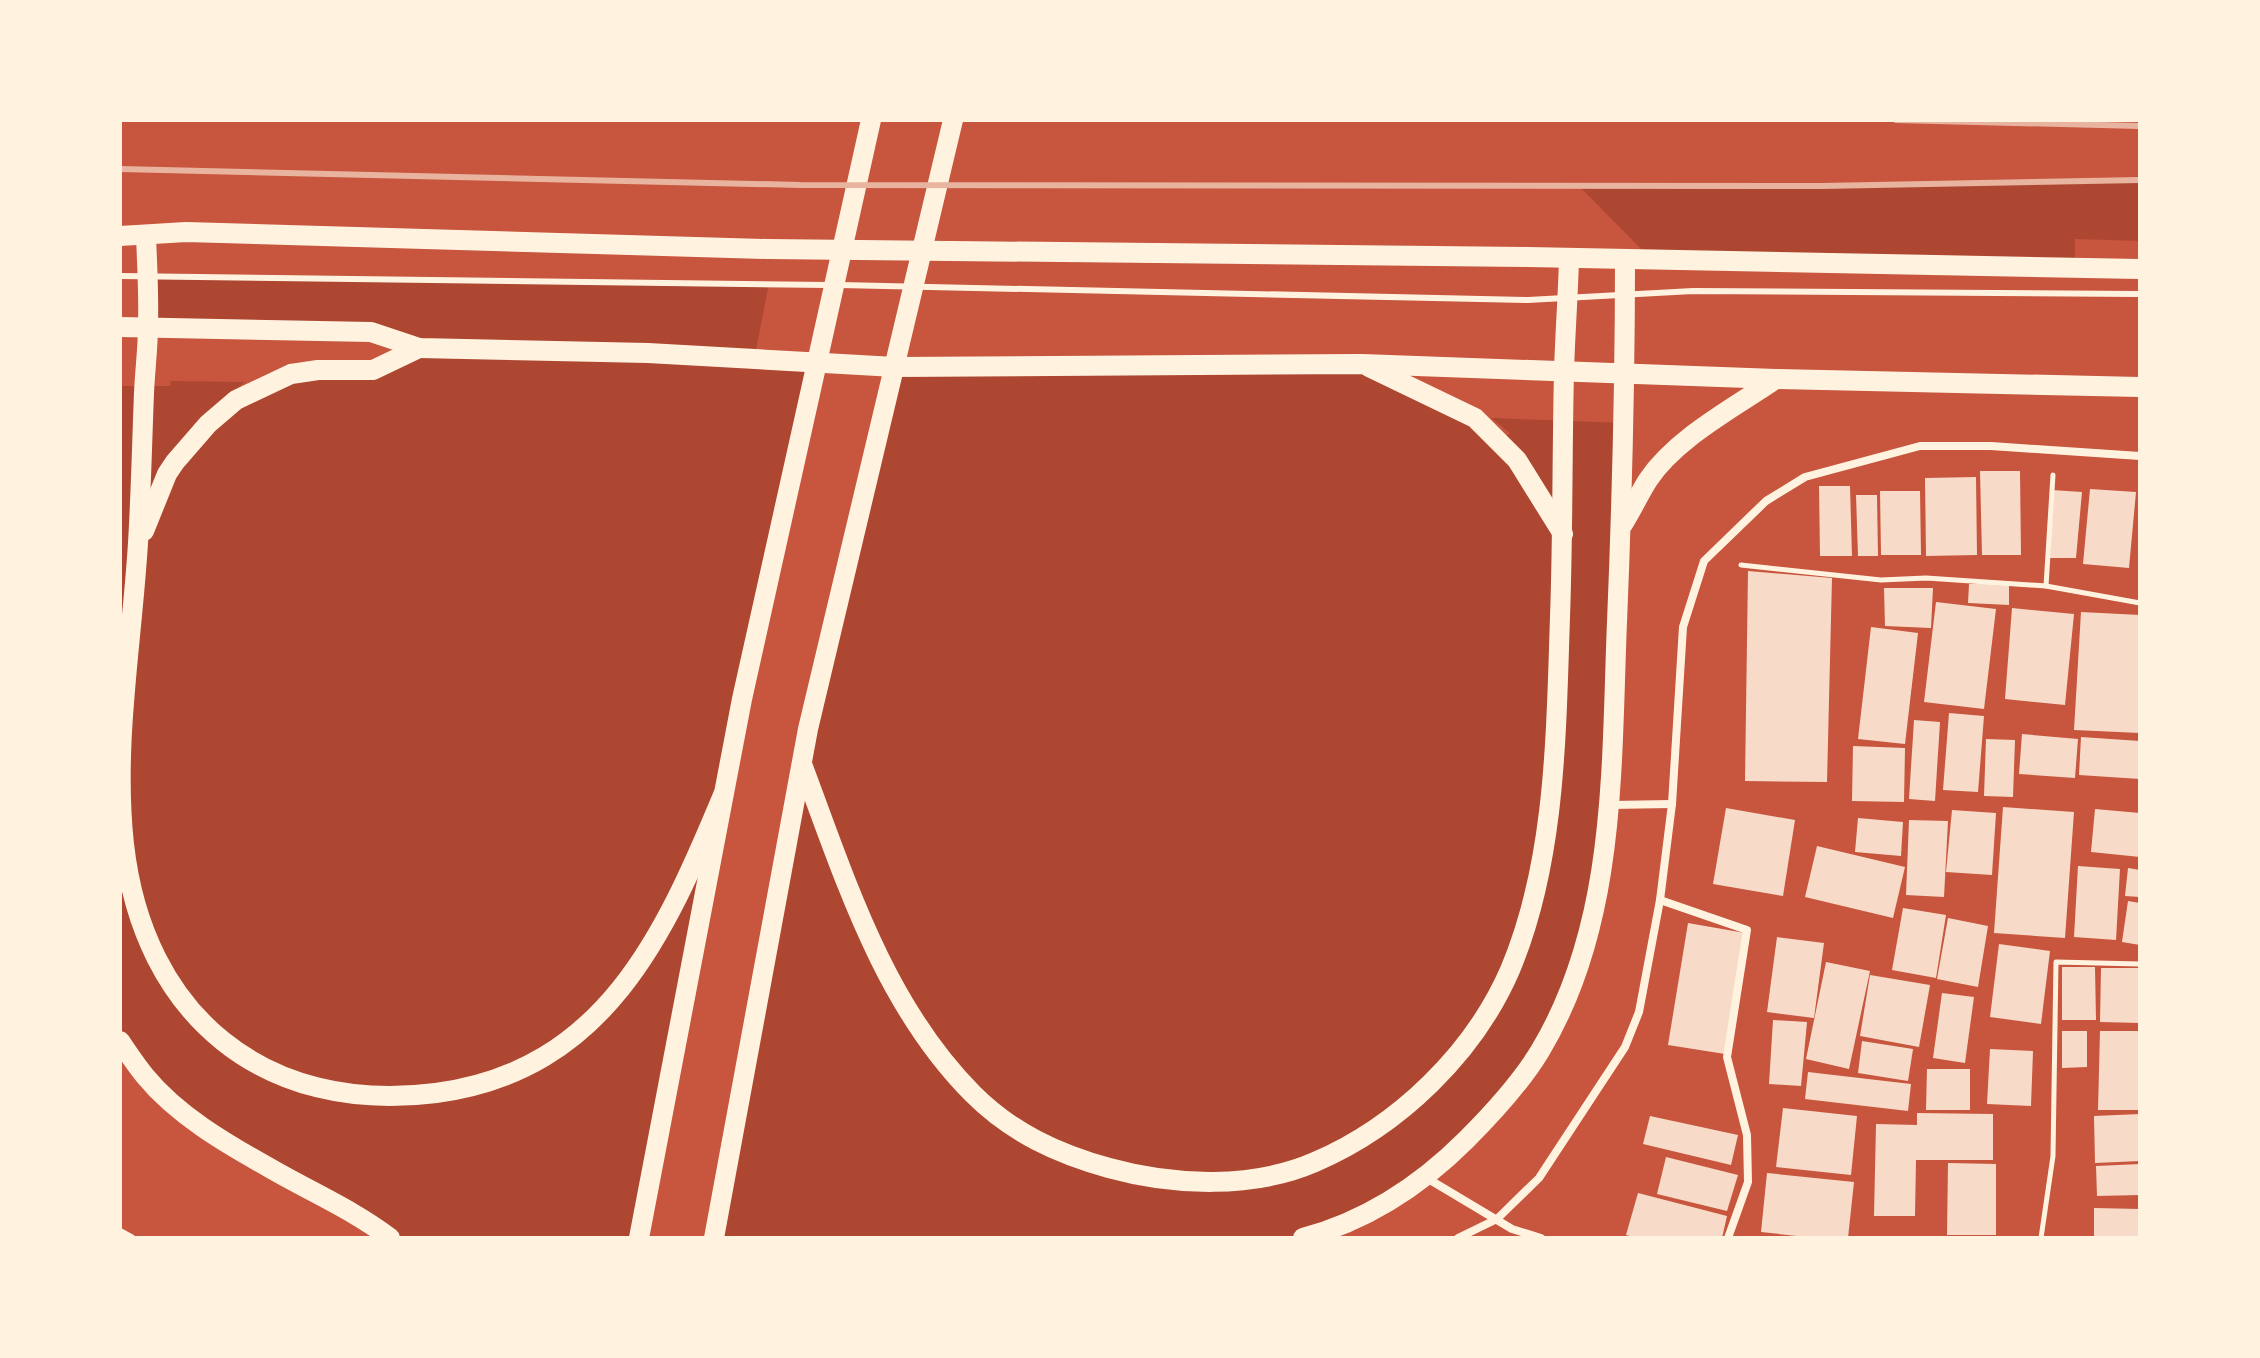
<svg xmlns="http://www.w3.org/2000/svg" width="2260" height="1358" viewBox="0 0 2260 1358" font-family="'Archivo Narrow',sans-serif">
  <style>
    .green { fill: #ae4732 }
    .building { fill: #f7dbc8 }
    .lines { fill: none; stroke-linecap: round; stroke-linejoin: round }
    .path { stroke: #fff3e0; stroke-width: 5 }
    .service { stroke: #fff3e0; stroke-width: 6 }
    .minor { stroke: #fff3e0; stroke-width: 8 }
    .primary { stroke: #fff3e0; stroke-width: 20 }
    .rail { stroke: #e9b49f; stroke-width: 6 }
  </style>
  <rect width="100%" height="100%" fill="#c8553d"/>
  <!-- green -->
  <g class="green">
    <polygon points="2140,180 2140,241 2075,239 2075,269 1652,260 1579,186"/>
    <polygon points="147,276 769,283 754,360 817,364 639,1238 390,1238 224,1141 120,1041 120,386 170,386 171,381 245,382 201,419 262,387 373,370 418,348 371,332 148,327"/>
    <polygon points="1362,364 1500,441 1510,433 1491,418 1625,423 1610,805 1560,1012 1451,1155 1303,1238 714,1238 802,764 895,367"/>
  </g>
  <!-- building -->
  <g class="building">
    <polygon points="1980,471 2020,471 2021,555 1982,555"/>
    <polygon points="1976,477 1977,555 1926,556 1925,478"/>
    <polygon points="1819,486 1850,486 1852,556 1820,556"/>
    <polygon points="2090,489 2136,492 2129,568 2083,564"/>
    <polygon points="2052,490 2082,492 2076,558 2050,558"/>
    <polygon points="1880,491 1920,491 1921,555 1881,555"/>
    <polygon points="1856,495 1877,495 1878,556 1858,556"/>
    <polygon points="1748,571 1832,578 1827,782 1745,781"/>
    <polygon points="1969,584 2009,584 2009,605 1968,603"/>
    <polygon points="1884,588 1933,588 1931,628 1885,626"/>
    <polygon points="1936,602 1996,609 1984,709 1924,702"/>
    <polygon points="2012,608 2074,614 2065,705 2005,699"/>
    <polygon points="2081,612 2140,615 2140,733 2074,730"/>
    <polygon points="1871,627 1918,633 1905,744 1858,739"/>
    <polygon points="1949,713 1984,716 1978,792 1943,790"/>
    <polygon points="1914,720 1940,722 1935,801 1909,799"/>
    <polygon points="2022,734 2078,739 2075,778 2019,774"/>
    <polygon points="2081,737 2140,741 2140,779 2079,775"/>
    <polygon points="1986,739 2015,740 2013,797 1984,796"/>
    <polygon points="1853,746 1905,748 1904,802 1852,801"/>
    <polygon points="2003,807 2074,812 2065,938 1994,933"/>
    <polygon points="1726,808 1795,820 1783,896 1713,884"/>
    <polygon points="2095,809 2140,813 2140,857 2091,852"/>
    <polygon points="1952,810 1996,813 1992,875 1946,872"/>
    <polygon points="1858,818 1903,822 1901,856 1855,852"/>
    <polygon points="1909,820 1948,821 1944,897 1906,895"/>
    <polygon points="1817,846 1905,867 1893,918 1805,897"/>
    <polygon points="2078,866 2120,869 2116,940 2074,937"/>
    <polygon points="2128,868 2140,870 2140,897 2125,896"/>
    <polygon points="2128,901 2140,903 2140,945 2122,942"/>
    <polygon points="1903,908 1946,915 1936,978 1892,970"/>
    <polygon points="1948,918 1988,926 1978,987 1937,979"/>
    <polygon points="1688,923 1745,933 1725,1054 1668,1045"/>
    <polygon points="1777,937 1824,943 1814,1018 1767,1012"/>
    <polygon points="1999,944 2050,951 2041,1024 1990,1017"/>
    <polygon points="1826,962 1870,971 1849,1069 1806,1059"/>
    <polygon points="2062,967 2095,967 2096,1020 2062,1020"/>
    <polygon points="2101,968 2140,968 2140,1023 2100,1022"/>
    <polygon points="1870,975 1930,985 1919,1047 1860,1036"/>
    <polygon points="1942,993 1974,997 1965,1063 1933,1058"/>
    <polygon points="1773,1020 1807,1022 1801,1086 1769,1084"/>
    <polygon points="2062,1031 2087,1031 2087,1067 2062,1068"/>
    <polygon points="2100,1031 2140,1031 2140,1110 2098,1110"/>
    <polygon points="1862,1041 1913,1049 1908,1081 1858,1073"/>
    <polygon points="1990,1049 2033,1051 2031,1106 1987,1104"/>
    <polygon points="1927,1069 1970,1069 1970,1110 1926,1110"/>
    <polygon points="1808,1072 1911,1084 1908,1111 1805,1099"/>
    <polygon points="1783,1108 1857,1116 1851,1175 1776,1167"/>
    <polygon points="1917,1113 1993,1114 1993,1160 1916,1160 1915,1216 1874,1216 1876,1124 1917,1125"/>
    <polygon points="2140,1114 2140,1161 2095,1163 2094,1116"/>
    <polygon points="1650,1116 1738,1135 1731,1165 1643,1144"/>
    <polygon points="1666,1157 1738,1175 1727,1211 1657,1194"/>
    <polygon points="1948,1163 1996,1164 1996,1235 1947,1235"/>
    <polygon points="2140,1164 2140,1195 2097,1196 2096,1166"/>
    <polygon points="1767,1173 1854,1182 1848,1238 1815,1238 1761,1232"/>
    <polygon points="1638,1193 1727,1216 1722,1238 1637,1238 1626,1235"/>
    <polygon points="2094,1208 2140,1209 2140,1238 2094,1238"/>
  </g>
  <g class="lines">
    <!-- path -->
    <g class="path">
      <polyline points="1741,565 1881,580 1926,578 2046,586 2053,475"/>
      <polyline points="2046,586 2140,603"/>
      <polyline points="2041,1238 2053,1156 2056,962 2140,964"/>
    </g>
    <!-- service -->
    <g class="service">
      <polyline points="120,276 829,285"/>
      <polyline points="840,285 1528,300 1693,291 2140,294"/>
    </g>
    <!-- minor -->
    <g class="minor">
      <polyline points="1610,805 1672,804"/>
      <polyline points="1660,900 1747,930 1727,1057 1747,1135 1748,1182 1728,1238"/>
      <polyline points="1425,1177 1512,1229 1541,1238"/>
      <polyline points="120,1232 131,1238"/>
      <polyline points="1458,1238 1497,1219 1539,1178 1625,1047 1639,1012 1660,900 1672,804 1683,627 1704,561 1766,501 1805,477 1920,446 1991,446 2140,456"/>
    </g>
    <!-- primary -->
    <g class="primary">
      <path d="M146,235C147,265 149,295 148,325C148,348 145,370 144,393C142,443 141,493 138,543C132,643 113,744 124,844C143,1015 264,1115 436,1093C605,1071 665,934 723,795"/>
      <polyline points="120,236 186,232 767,249 1528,257 2140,269"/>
      <polyline points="120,327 371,332 419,348 648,353 895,367 1362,364 1776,379 2140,387"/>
      <polyline points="1369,367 1475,418 1517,460 1563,534"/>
      <path d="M1623,524C1632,510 1639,494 1648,480C1676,438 1735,407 1776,379"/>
      <polyline points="144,531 167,474 175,462 208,424 236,400 291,374 318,370 373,370 419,348"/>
      <path d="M802,764C845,879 884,1005 973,1094C1012,1133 1058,1154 1109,1168C1174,1186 1253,1189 1315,1162C1399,1126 1474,1053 1510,970C1556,861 1556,734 1560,617C1563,535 1562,454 1564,372C1565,335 1568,297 1569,259"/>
      <path d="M120,1041C128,1053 136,1065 145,1076C177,1115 225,1143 268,1167C309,1191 352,1209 390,1238"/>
      <polyline points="639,1238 742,699 871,120"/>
      <polyline points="714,1238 808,729 953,120"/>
      <path d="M1303,1238C1366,1221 1420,1186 1466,1140C1493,1113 1520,1084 1540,1051C1617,923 1611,767 1617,622C1622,501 1625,381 1625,260"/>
    </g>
    <!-- rail -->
    <g class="rail">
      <polyline points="1896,120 2140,126"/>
      <polyline points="120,169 800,185 1821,186 2140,180"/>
    </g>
  </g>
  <!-- border -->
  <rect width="2260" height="1358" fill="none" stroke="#fff3e0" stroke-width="244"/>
</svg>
